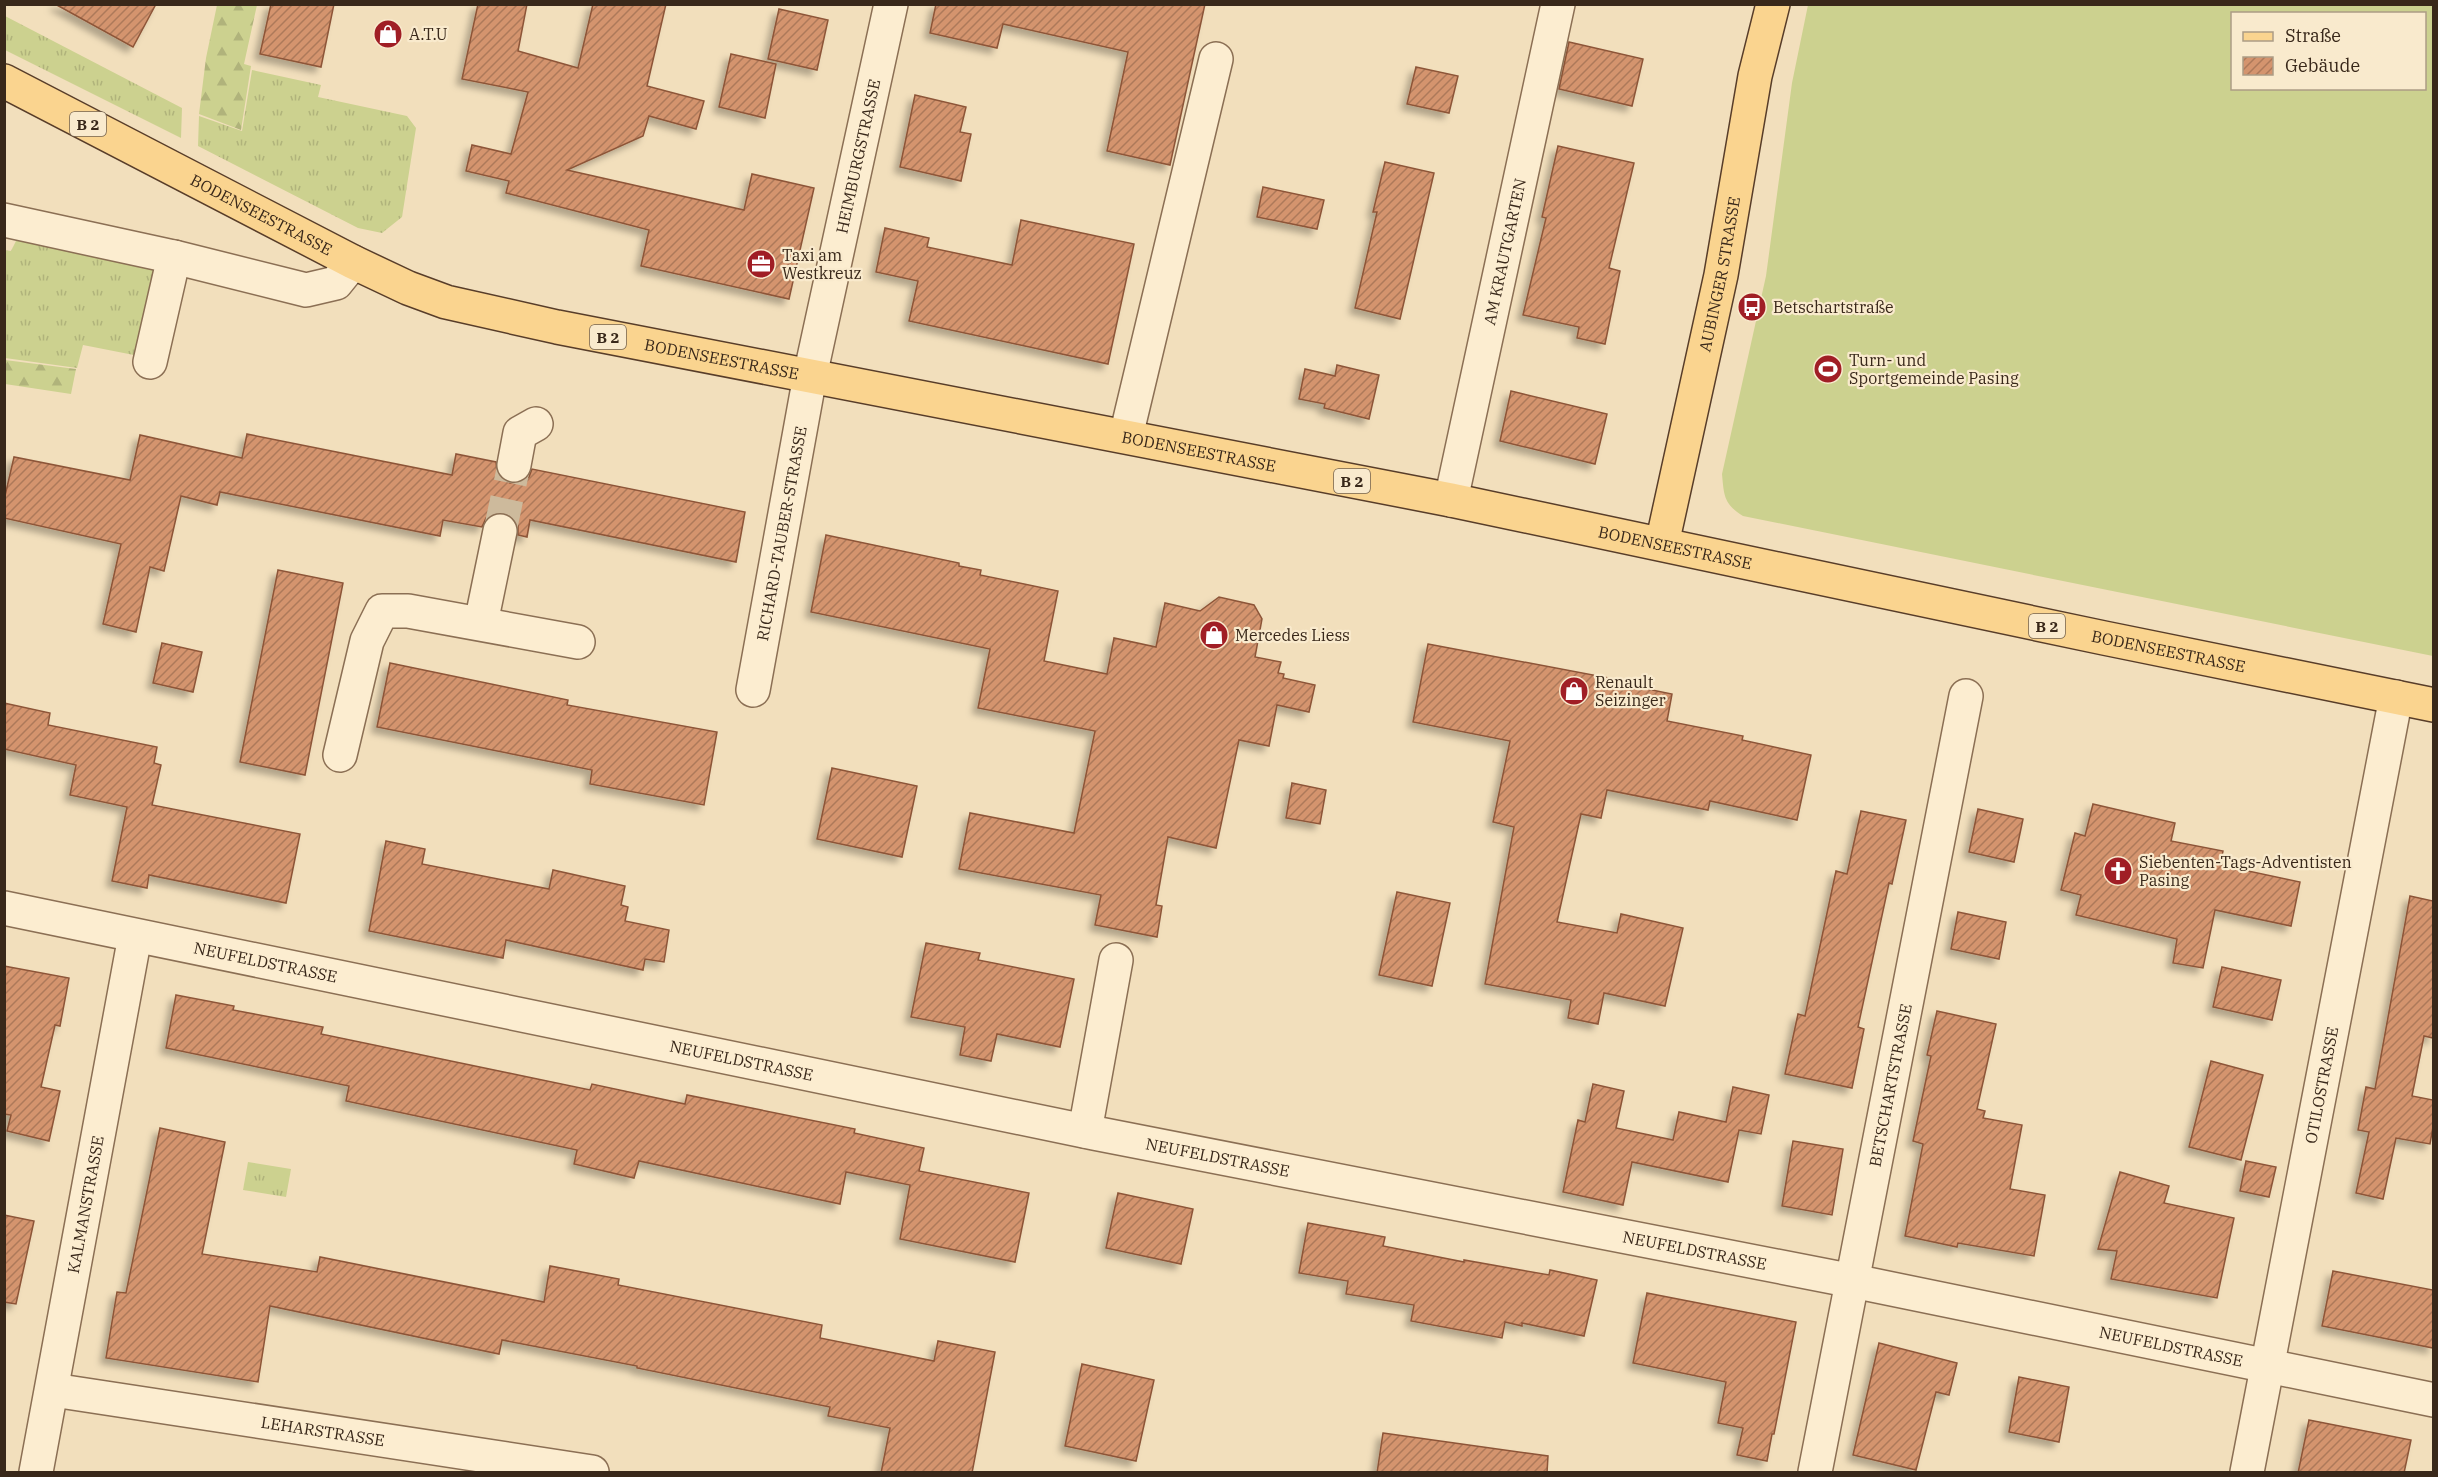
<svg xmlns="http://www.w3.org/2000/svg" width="2438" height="1477" viewBox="0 0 2438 1477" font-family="'IBM Plex Serif',serif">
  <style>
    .grass { fill: url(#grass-tufts) }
    .forest { fill: url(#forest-firs) }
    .pitch { fill: #ccd18f; fill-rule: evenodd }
    .building { fill: url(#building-hatch); stroke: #8d5538; stroke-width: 1.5; filter: url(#shadow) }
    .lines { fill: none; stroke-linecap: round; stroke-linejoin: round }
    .minor-tunnel { stroke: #cdba9c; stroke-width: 33; stroke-dasharray: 33 16; stroke-linecap: butt }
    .minor-casing { stroke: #8b6f54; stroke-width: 36 }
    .major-casing { stroke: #583d29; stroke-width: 36 }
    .minor { stroke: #fcedd0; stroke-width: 33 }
    .major { stroke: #fad48f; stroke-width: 33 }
    .labels { text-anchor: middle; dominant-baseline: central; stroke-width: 4.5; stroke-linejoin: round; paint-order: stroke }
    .shield { fill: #f9eacd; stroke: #736250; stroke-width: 1.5 }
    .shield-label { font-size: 15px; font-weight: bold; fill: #39281a }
    .poi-label { font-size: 16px; fill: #39281a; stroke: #f9eacd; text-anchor: start }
    .street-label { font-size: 16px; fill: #39281a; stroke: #f9eacd }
  </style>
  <defs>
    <pattern id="grass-tufts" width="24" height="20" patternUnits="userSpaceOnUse" patternTransform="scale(1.5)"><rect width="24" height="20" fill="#ccd18f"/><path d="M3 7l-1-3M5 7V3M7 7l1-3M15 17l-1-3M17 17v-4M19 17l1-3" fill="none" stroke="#b0b37b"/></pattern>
    <pattern id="forest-firs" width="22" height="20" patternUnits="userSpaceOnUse" patternTransform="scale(1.5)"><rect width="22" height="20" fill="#ccd18f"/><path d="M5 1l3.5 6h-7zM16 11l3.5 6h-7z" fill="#b0b37b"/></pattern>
    <pattern id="building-hatch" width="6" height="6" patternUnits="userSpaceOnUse" patternTransform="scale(1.5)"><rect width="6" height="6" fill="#d4946e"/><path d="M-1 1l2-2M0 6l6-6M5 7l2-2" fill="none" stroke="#ad795a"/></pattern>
    <filter id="shadow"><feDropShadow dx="-5.5" dy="5.5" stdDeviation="3" flood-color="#0004"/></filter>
  </defs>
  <rect width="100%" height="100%" fill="#f2dfbc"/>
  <!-- grass -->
  <g class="grass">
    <polygon points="5,16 182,108 181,138 5,50"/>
    <polygon points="252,70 321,85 318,97 407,116 416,128 402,217 382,233 358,228 198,146 199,116 242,131"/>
    <polygon points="23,227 162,258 144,357 83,345 77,368 5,358 4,250 11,251"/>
    <polygon points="248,1162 291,1169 286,1197 243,1190"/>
  </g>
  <!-- forest -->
  <g class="forest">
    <polygon points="217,5 257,5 244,64 251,66 241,130 199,114 206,58"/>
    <polygon points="5,360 76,369 71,394 5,384"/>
  </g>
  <!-- pitch -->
  <path class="pitch" d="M1808,5H2433V656L1743,516C1724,504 1724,496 1722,474L1766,276L1792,83ZM2232,14H2424V88H2232Z"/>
  <!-- building -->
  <g class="building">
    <polygon points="55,4 156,4 133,47"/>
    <polygon points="271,4 334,4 321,67 260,54"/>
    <polygon points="478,4 527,4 518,51 578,68 593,4 666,4 647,86 704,101 696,129 649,116 643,136 567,170 744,210 752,174 814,188 789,299 641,266 649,230 506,193 509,181 466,171 472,145 511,154 528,92 462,79"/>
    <polygon points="936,4 1205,4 1170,165 1107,151 1128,52 1003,24 997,48 930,33"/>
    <polygon points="779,9 828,20 817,70 768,59"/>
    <polygon points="1569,42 1643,59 1632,106 1559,89"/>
    <polygon points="731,54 776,64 765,118 719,107"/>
    <polygon points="1416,67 1458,76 1449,113 1407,104"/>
    <polygon points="915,95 966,107 960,132 971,134 961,181 900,167"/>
    <polygon points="1558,146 1634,163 1609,268 1620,271 1605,344 1577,338 1579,327 1523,315 1546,218 1542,217"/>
    <polygon points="1385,162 1434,173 1400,319 1355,308 1377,212 1373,212"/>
    <polygon points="1263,187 1324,200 1317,229 1257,217"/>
    <polygon points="1021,220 1134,244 1108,364 909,321 918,281 876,272 885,228 929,238 927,247 1012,265"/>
    <polygon points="1337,365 1379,375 1369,419 1324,408 1325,404 1299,399 1305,369 1335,376"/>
    <polygon points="1511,391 1607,414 1595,464 1500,441"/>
    <polygon points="247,434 452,475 456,454 496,462 497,472 501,479 510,483 521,482 529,477 532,469 745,512 736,562 530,520 527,537 518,535 518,526 513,517 503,513 494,513 486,518 482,527 443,520 440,536 220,492 217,505 181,496 164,571 150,567 136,632 103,624 121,544 4,518 4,500 14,457 130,480 140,435 242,458"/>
    <polygon points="826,535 959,563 959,566 981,570 980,575 1058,591 1044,661 1107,674 1114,638 1156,647 1165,603 1200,611 1219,597 1254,605 1262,619 1255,657 1281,662 1278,673 1284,674 1283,678 1315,685 1309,712 1277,705 1269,746 1239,740 1216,848 1168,837 1156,905 1162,906 1157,937 1095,925 1101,895 959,869 970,813 1074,833 1095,731 978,708 990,649 811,612"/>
    <polygon points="278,570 343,583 305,775 240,762"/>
    <polygon points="162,643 202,652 193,692 153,683"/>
    <polygon points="1428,644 1609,678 1608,681 1672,694 1667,721 1743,736 1742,740 1811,755 1797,820 1710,801 1708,810 1607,790 1601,818 1581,814 1557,922 1617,933 1621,914 1683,928 1665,1006 1604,993 1598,1024 1568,1018 1571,1000 1485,984 1514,827 1493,822 1510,741 1413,722"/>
    <polygon points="390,663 568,700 567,705 717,732 704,805 590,784 592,770 377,727"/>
    <polygon points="4,703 50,713 48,725 157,747 154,763 161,765 152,805 300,834 286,903 149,875 147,888 112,881 127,807 70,795 76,765 4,749"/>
    <polygon points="832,768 917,786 902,857 817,839"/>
    <polygon points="1292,783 1326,790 1320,824 1286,818"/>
    <polygon points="2093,804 2175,823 2171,841 2223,851 2220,865 2300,882 2291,926 2215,910 2203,968 2173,963 2177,939 2076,915 2081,895 2061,890 2075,833 2085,836"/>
    <polygon points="1978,809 2023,819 2014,862 1969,852"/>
    <polygon points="1861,811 1906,820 1892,884 1889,883 1858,1027 1864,1029 1852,1088 1785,1074 1798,1014 1805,1016 1836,871 1847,874"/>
    <polygon points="386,841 425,849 422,864 549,889 553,870 625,886 621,905 628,907 625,921 669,930 664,962 645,959 643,970 506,940 503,958 369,931"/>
    <polygon points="1397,892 1450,903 1432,986 1379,975"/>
    <polygon points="2410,896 2433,901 2433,1038 2424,1036 2412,1096 2433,1100 2433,1127 2430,1144 2396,1138 2383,1199 2356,1193 2369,1132 2358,1130 2366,1087 2375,1089"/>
    <polygon points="1958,912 2006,922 1999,959 1951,949"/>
    <polygon points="926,943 980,953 978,960 1074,979 1060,1047 997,1034 991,1061 960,1055 965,1027 911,1017"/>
    <polygon points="4,966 69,978 60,1026 55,1025 41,1087 60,1091 49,1141 7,1131 11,1115 4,1114"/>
    <polygon points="2222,967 2281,980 2272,1020 2213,1007"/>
    <polygon points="176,995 234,1006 233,1010 323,1027 321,1034 523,1076 590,1090 592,1084 685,1104 687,1095 855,1129 854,1133 924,1148 919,1171 1029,1193 1015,1262 900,1239 910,1185 846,1172 840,1204 639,1161 634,1178 574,1164 577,1150 346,1101 349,1086 166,1048"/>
    <polygon points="1937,1011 1996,1024 1977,1109 1985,1111 1983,1118 2022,1125 2010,1189 2045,1195 2034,1256 1958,1243 1957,1247 1905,1236 1923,1144 1913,1141 1931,1056 1927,1055"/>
    <polygon points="2211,1061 2263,1075 2241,1160 2189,1147"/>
    <polygon points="1593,1084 1624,1091 1616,1128 1673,1140 1679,1112 1726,1122 1733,1087 1769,1095 1761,1134 1739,1130 1728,1182 1632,1162 1623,1205 1563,1192 1578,1120 1585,1122"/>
    <polygon points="160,1128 225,1142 202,1254 317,1272 320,1257 544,1302 550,1266 619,1279 618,1285 822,1325 820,1338 934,1361 938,1341 995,1352 972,1473 881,1473 890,1428 828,1416 830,1407 637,1368 637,1366 502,1340 499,1354 270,1306 258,1382 106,1358 117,1292 126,1293"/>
    <polygon points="1793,1141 1843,1149 1832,1215 1782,1206"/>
    <polygon points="2246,1161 2276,1167 2269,1197 2240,1191"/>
    <polygon points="2120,1172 2169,1186 2164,1203 2234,1218 2217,1298 2111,1279 2117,1251 2098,1249"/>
    <polygon points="1118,1193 1193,1209 1181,1264 1106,1248"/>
    <polygon points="4,1215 34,1221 16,1304 4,1302"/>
    <polygon points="1308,1223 1385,1237 1383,1246 1464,1262 1464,1260 1549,1275 1550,1270 1597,1280 1584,1336 1522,1323 1522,1326 1505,1322 1502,1338 1411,1321 1414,1305 1346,1294 1348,1281 1299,1273"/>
    <polygon points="2333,1271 2433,1290 2433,1348 2322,1326"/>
    <polygon points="1647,1293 1796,1322 1774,1434 1772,1434 1767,1461 1737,1455 1743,1428 1718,1423 1726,1382 1633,1363"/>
    <polygon points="1879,1343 1957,1363 1949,1395 1936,1392 1916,1470 1853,1455"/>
    <polygon points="1082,1364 1154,1380 1136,1461 1065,1446"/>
    <polygon points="2019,1377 2069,1387 2059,1442 2009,1432"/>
    <polygon points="2309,1420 2411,1440 2404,1473 2298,1473"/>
    <polygon points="1383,1433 1548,1456 1547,1473 1377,1473"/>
  </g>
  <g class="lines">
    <!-- minor-tunnel -->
    <polyline class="minor-tunnel" points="500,531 514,465"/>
    <!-- minor casing -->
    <g class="minor-casing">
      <g id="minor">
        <polyline points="4,220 174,257 306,290 336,283 353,262"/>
        <polyline points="150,362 174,257"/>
        <polyline points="1126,436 1216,59"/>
        <polyline points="514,465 520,433 536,424"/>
        <path id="s1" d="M1451,500L1558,4"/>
        <polyline points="481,623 500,531"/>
        <path id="s2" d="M753,690L810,376L891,4"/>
        <polyline points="340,755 367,641 382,611 408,611 578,642"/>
        <path id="s3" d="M4,908L1094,1133L1853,1281L2434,1400"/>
        <polyline points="1085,1131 1116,960"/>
        <path id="s4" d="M53,1390L592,1472"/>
        <path id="s5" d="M36,1472L135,936"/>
        <path id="s6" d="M1815,1472L1966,696"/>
        <path id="s7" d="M2247,1472L2396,697"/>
      </g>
    </g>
    <!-- major casing -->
    <g class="major-casing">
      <g id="major">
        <path id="s8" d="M4,81L353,262L408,288L446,302L557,327L1451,500L2104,638L2434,705"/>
        <path id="s9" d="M1662,544L1721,275L1755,76L1773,4"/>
      </g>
    </g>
    <!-- minor -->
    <use href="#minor" class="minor"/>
    <!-- major -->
    <use href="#major" class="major"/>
  </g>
  <!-- icons -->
  <defs>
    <g id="shop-disc" transform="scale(1.5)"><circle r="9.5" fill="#a01e25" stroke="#f9eacd"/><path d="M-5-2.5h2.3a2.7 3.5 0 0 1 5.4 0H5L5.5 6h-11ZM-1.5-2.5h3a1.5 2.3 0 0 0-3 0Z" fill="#fff"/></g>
    <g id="office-disc" transform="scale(1.5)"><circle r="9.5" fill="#a01e25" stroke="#f9eacd"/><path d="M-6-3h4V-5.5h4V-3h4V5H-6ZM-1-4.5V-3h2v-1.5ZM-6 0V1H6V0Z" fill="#fff"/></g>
    <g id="bus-disc" transform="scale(1.5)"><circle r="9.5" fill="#a01e25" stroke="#f9eacd"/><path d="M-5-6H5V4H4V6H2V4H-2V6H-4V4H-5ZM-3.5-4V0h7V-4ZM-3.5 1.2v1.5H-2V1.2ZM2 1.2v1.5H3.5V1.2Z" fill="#fff"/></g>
    <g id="stadium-disc" transform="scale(1.5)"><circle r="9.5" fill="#a01e25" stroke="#f9eacd"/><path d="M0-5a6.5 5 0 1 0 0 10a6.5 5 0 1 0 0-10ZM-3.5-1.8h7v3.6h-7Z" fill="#fff"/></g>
    <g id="church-disc" transform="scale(1.5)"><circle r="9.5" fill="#a01e25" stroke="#f9eacd"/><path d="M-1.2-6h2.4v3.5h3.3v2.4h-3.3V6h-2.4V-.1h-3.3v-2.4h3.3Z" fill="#fff"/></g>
  </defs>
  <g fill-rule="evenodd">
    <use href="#shop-disc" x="388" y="34"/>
    <use href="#office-disc" x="761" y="264"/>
    <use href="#bus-disc" x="1752" y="307"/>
    <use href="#stadium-disc" x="1828" y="369"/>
    <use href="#shop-disc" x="1214" y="635"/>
    <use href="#shop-disc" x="1574" y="691"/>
    <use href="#church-disc" x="2118" y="871"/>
  </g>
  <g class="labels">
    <!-- shield labels -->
    <g class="shield">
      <rect x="70" y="112" width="36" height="24" rx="4.5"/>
      <rect x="590" y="325" width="36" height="24" rx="4.5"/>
      <rect x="1334" y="469" width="36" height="24" rx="4.5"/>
      <rect x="2029" y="614" width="36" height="24" rx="4.5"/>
    </g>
    <g class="shield-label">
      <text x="88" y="124">B 2</text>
      <text x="608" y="337">B 2</text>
      <text x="1352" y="481">B 2</text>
      <text x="2047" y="626">B 2</text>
    </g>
    <!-- poi labels -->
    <g class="poi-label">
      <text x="409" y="34">A.T.U</text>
      <text x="782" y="255">Taxi am<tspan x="782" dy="18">Westkreuz</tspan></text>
      <text x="1773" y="307">Betschartstraße</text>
      <text x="1849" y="360">Turn- und<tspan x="1849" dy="18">Sportgemeinde Pasing</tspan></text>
      <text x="1235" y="635">Mercedes Liess</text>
      <text x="1595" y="682">Renault<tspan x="1595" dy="18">Seizinger</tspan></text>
      <text x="2139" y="862">Siebenten-Tags-Adventisten<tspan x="2139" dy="18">Pasing</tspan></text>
    </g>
    <!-- street labels -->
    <g class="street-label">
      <text stroke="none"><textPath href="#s2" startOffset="544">HEIMBURGSTRASSE</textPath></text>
      <text stroke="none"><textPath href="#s8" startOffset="290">BODENSEESTRASSE</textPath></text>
      <text stroke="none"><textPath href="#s1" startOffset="254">AM KRAUTGARTEN</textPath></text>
      <text stroke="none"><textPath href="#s9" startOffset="276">AUBINGER STRASSE</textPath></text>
      <text stroke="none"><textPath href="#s8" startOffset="776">BODENSEESTRASSE</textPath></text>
      <text stroke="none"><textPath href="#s8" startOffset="1262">BODENSEESTRASSE</textPath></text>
      <text stroke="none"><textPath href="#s2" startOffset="159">RICHARD-TAUBER-STRASSE</textPath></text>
      <text stroke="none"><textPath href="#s8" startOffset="1748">BODENSEESTRASSE</textPath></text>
      <text stroke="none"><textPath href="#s8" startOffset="2252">BODENSEESTRASSE</textPath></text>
      <text stroke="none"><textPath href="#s3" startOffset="267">NEUFELDSTRASSE</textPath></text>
      <text stroke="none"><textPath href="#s3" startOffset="753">NEUFELDSTRASSE</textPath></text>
      <text stroke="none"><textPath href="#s6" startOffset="394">BETSCHARTSTRASSE</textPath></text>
      <text stroke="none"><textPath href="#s7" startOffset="394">OTILOSTRASSE</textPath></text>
      <text stroke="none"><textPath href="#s3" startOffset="1239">NEUFELDSTRASSE</textPath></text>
      <text stroke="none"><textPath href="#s5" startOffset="272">KALMANSTRASSE</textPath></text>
      <text stroke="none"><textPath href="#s3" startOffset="1725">NEUFELDSTRASSE</textPath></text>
      <text stroke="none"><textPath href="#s3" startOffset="2211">NEUFELDSTRASSE</textPath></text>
      <text stroke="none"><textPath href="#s4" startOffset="273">LEHARSTRASSE</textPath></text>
    </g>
  </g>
  <!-- border -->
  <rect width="2438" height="1477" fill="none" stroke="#39281a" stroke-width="12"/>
  <!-- legend -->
  <rect x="2231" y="12" width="195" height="78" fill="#f9eacd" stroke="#ac9c85" stroke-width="1.5"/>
  <rect x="2243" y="32" width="30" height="9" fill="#fad48f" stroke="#ac9c85" stroke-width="1.5"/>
  <text x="2285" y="42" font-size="18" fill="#39281a">Straße</text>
  <rect x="2243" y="57" width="30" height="18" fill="url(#building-hatch)" stroke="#ac9c85" stroke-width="1.5"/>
  <text x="2285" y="72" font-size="18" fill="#39281a">Gebäude</text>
</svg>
